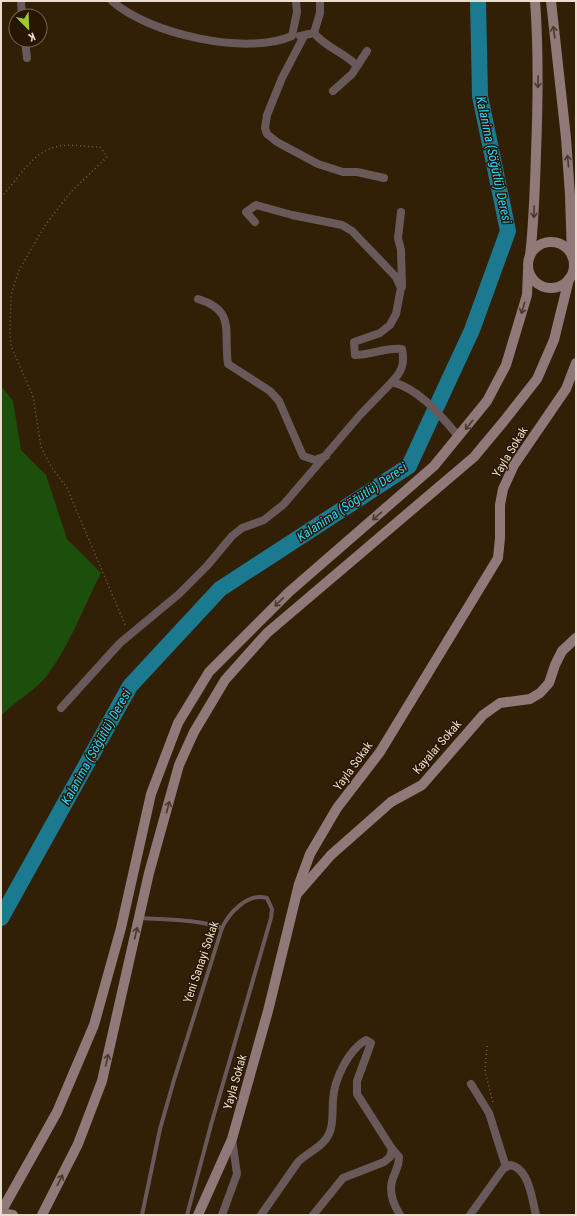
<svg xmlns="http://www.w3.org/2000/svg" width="577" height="1216" viewBox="0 0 577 1216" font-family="'Roboto Condensed',sans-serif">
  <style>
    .green { fill: #1c4e0c }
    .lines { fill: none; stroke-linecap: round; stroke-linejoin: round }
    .river { stroke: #1c7a90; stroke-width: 16 }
    .path { stroke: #74644f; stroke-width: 1.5; stroke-dasharray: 1 3; stroke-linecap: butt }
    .lane { stroke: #6a595a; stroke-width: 4 }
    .street { stroke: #6a595a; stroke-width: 8 }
    .secondary { stroke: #917879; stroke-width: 10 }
    .oneway { stroke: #4c382a }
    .labels { text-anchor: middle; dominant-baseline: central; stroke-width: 3; stroke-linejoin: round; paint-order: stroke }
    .street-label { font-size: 12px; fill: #e9ddce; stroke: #271600 }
    .water-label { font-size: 13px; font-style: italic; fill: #24d7fe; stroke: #271600 }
  </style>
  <rect width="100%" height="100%" fill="#311f06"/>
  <!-- green -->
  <path class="green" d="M1,386L13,401L21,450L46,475L67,539L101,573C83,608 69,648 45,678C33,692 14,702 1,716Z"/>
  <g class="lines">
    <!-- river -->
    <polyline class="river" points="1,918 130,686 220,589 409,466 472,330 508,231 480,96 478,1"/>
    <!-- path -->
    <g class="path">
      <path d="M1,197C19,179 32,150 60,146C72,144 87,147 100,147L107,157L70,193L46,224L19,270L11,295L10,333L11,346L33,396L41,447L52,468L67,488L126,627"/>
      <polyline points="487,1046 485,1071 493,1103"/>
    </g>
    <!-- lane -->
    <g class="lane">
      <path d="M140,918C167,920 196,919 222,928"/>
      <path d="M142,1215L160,1129L174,1080L222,928C229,913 248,892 267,898L272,909L271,918L211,1125L187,1215"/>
    </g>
    <!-- street -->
    <g class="street">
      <polyline points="21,1 22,16"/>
      <path d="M112,1C149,34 246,56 292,36L297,12L296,1"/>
      <path d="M314,33C326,48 344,52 357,66"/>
      <polyline points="300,36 314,33 320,13 320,1"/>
      <polyline points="304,36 282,78 267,115 265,128 267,134 277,142 318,164 343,172 357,172 384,178"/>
      <polyline points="25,40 27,58"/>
      <polyline points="333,91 352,74 367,51"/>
      <polyline points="401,212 398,238 401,250 402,287"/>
      <path d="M255,222L246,212L256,205L292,215L342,225L352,231L396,277L401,288L396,314L390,325L380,333L354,342L355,355C371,355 386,347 402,349C405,364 402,371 392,382"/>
      <path d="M198,299C237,311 223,332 228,364L270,391L279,401L303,456L315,460L326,456"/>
      <path d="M61,708L120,643L179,594L207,566L232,536L242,528L264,520L284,504L360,415L392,382C420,389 441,416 459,437"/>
      <polyline points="471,1084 489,1113 506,1167"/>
      <polyline points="222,1215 237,1174 232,1139"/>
      <path d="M261,1215L298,1162C308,1152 323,1147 329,1134C334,1124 332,1111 333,1100C334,1080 348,1050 366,1040L371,1043L357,1081V1094L392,1149L399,1157C399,1166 396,1170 393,1178C388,1191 393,1204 400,1215"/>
      <polyline points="313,1215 343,1178 384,1162 390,1157 392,1149"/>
      <path d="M470,1215L503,1169L510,1165C529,1168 532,1199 536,1215"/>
    </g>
    <!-- secondary -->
    <g class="secondary">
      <polyline points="551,1 566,138 570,195 572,256"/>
      <circle cx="551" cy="265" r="23"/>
      <path d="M530,256C534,222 535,187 536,153C538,102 539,52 535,1"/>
      <polyline points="297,894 331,855 391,802 422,785 483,715 500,703 530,699 540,693 549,683 555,665 562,651 576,638"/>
      <polyline points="1,1212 57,1112 94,1025 121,928 151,794 178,723 209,672 289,592 434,466 487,401 506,365 527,295 528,270"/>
      <polyline points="1,1213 13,1215"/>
      <polyline points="42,1215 78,1144 102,1081 149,873 179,765 194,732 225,680 267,633 474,457 504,421 537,379 554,340 569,279"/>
      <polyline points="198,1215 232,1139 268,1011 299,884 310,854 337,808 380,752 498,558 500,538 500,505 503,489 514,465 566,389 576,363"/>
    </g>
  </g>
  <!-- one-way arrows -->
  <defs><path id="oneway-shaft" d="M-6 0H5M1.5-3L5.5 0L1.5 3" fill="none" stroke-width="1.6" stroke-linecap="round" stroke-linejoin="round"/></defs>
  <g class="oneway">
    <use href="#oneway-shaft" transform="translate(554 32) rotate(-98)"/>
    <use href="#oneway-shaft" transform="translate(538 82) rotate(91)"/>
    <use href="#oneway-shaft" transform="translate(568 161) rotate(-95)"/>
    <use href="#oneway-shaft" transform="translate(534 212) rotate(92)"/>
    <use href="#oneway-shaft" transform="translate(523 308) rotate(107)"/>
    <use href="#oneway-shaft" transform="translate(469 425) rotate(128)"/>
    <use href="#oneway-shaft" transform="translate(377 516) rotate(139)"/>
    <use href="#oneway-shaft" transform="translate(279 602) rotate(135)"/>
    <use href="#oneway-shaft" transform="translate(168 807) rotate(-75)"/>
    <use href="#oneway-shaft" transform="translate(136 933) rotate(-77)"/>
    <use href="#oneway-shaft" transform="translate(107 1060) rotate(-77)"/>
    <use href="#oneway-shaft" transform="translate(60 1180) rotate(-63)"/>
  </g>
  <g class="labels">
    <!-- street labels -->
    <g class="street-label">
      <text transform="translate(510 452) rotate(-59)">Yayla Sokak</text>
      <text transform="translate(437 747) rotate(-49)">Kayalar Sokak</text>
      <text transform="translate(353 766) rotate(-54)">Yayla Sokak</text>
      <text transform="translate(201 962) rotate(-71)">Yeni Sanayi Sokak</text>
      <text transform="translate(235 1082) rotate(-74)">Yayla Sokak</text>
    </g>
    <!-- water labels -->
    <g class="water-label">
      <text transform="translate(494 160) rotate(78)">Kalanima (Söğütlü) Deresi</text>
      <text transform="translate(352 502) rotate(-34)">Kalanima (Söğütlü) Deresi</text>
      <text transform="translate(96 747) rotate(-61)">Kalanima (Söğütlü) Deresi</text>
    </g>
  </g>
  <!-- border -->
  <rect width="577" height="1216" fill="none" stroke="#e9ddce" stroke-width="4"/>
  <!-- north arrow -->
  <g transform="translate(28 28) rotate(157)"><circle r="19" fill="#271600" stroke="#756652"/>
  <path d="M0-3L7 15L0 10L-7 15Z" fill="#9fca2d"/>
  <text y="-6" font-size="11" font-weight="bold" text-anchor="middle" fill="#e9ddce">K</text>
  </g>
</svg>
